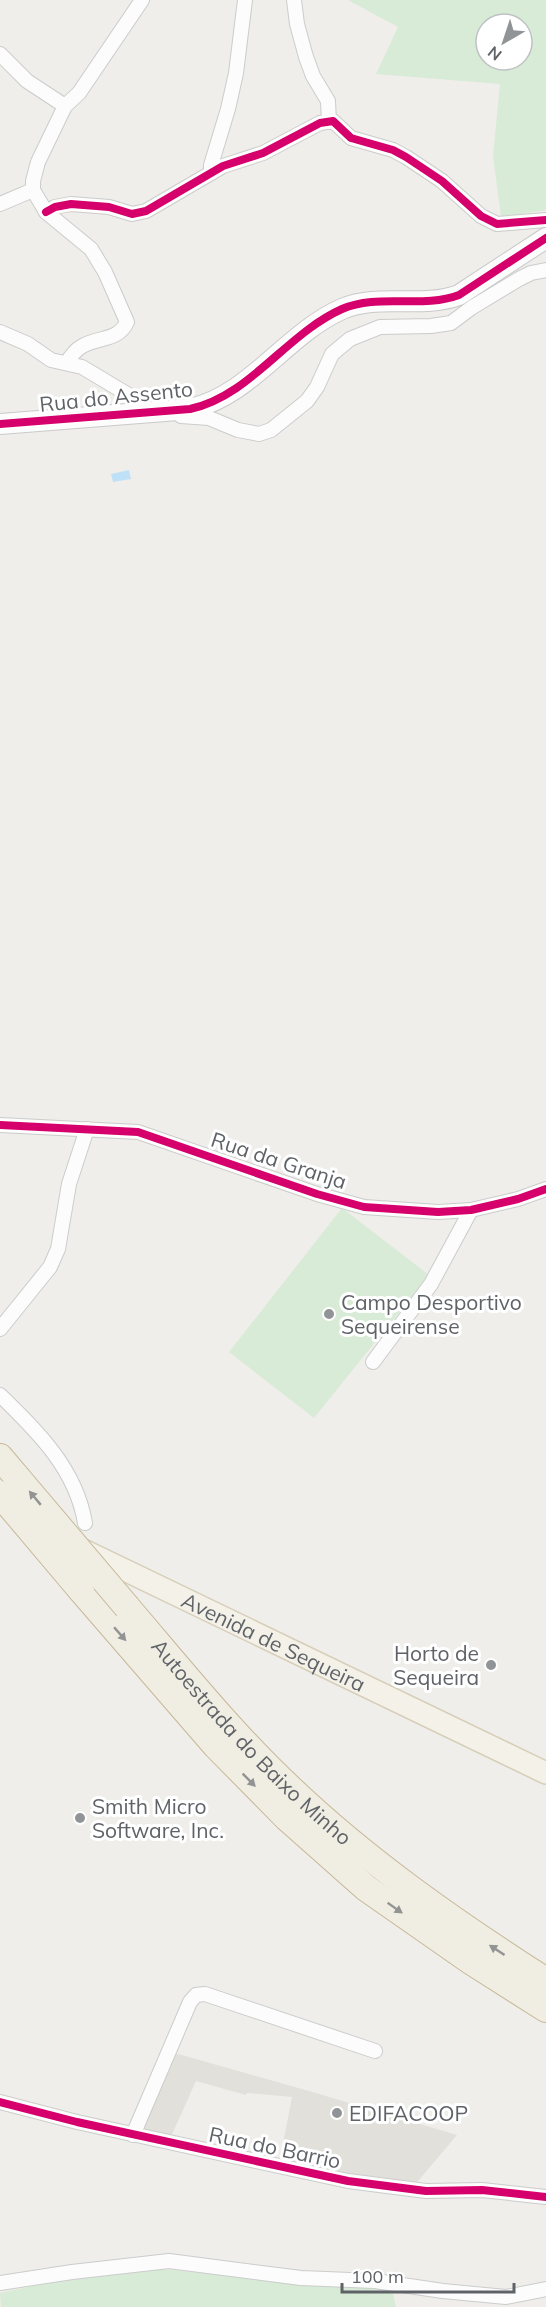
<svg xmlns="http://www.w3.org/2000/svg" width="546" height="2307" viewBox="0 0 546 2307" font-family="Mulish,sans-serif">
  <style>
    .education { fill: #e2e0da }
    .green { fill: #d8ebd6; fill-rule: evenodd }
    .water { fill: #bfe1f8 }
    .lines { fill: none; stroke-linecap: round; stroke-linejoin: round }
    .street-casing { stroke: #cbcccc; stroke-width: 16 }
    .secondary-casing { stroke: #cacacb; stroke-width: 22 }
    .primary-casing { stroke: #d6ceb8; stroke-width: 24 }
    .highway-casing { stroke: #c7b896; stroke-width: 28 }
    .street { stroke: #fdfcfc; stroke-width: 14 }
    .secondary { stroke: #fdfcfc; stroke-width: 20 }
    .primary { stroke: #f4f1e9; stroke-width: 21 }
    .highway { stroke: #f0ede3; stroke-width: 26 }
    .highway-bridge-casing { stroke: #c7b896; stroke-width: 28; stroke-linecap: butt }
    .highway-bridge { stroke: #f0ede3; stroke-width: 26 }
    .cycleway-casing { stroke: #fff; stroke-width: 11 }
    .cycleway { stroke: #d6006c; stroke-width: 8 }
    .oneway { fill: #929393 }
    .poi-dot { fill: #919496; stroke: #fff; stroke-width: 2 }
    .labels { text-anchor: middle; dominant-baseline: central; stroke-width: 6; stroke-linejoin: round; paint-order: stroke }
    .street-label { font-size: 21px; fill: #5f6368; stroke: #fff }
    .poi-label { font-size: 21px; fill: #5f6368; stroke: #fff; text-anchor: start }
  </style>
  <rect width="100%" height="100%" fill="#efeeea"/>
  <!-- education -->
  <polygon class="education" points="171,2052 309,2091 457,2135 413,2187 279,2164 292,2097 247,2093 246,2095 196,2081 170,2139 137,2129"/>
  <!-- green -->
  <g class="green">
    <path d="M348,0H546V210L501,217L493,156L500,84L376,74L398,27ZM486,24H522V60H486Z"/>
    <polygon points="342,1208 429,1275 314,1418 229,1352"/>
    <polygon points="163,2269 308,2284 391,2285 396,2307 1,2307 0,2293 75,2277"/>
  </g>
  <!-- water -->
  <polygon class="water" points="129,470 131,479 113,482 111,474"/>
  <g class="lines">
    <!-- street casing -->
    <g class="street-casing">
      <g id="street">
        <polyline points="294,0 297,24 306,57 313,76 328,101 329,122"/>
        <polyline points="0,54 27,81 65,106"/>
        <polyline points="211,173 211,165 228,109 236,73 245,0"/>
        <polyline points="0,204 33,190"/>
        <polyline points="46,212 55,207 71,204 109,207 132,214 146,211 223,166 263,153 320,123 333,121 351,138 393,150 406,157 442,181 481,216 497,224 546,220"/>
        <polyline points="0,332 28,344 51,360 82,367 142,403 146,413"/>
        <path d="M67,363C84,330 115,348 127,322L105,272L91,249L46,212L33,190V181L38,162L65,106L79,93L142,0"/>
        <polyline points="181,416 209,418 238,430 259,434 271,430 307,401 317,387 332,354 350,339 380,327 431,326 451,323 471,308 519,279 531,273 546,270"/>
        <polyline points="0,1125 138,1132 317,1194 364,1207 438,1212 471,1210 518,1199 546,1189"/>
        <polyline points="0,1329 50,1267 58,1249 69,1184 87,1129"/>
        <polyline points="373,1362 431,1284 471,1210"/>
        <path d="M0,1395C38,1432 76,1469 85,1523"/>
        <polyline points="0,2102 77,2122 348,2181 426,2191 482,2190 546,2197"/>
        <polyline points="133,2135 190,2002 196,1995 205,1994 375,2051"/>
        <polyline points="0,2283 72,2272 169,2261 301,2278 375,2281 443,2291 506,2297 546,2289"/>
      </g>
    </g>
    <!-- secondary casing -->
    <g class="secondary-casing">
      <path id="secondary" d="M0,424L190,409C250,396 286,334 342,309C378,293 422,309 459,295L546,238"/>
    </g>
    <!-- primary casing -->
    <g class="primary-casing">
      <g id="primary">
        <path id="s1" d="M79,1548L546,1773"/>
      </g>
    </g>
    <!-- highway casing -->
    <g class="highway-casing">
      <g id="highway">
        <polyline points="0,1457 16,1476"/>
        <polyline points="81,1590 216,1746 287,1818 366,1888 472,1962 546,2009"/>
        <path id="s2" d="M127,1607C180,1669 232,1734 292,1790C369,1863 457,1924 546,1981"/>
      </g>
    </g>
    <!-- street -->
    <use href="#street" class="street"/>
    <!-- secondary -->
    <use href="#secondary" class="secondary"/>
    <!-- primary -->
    <use href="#primary" class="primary"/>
    <!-- highway -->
    <use href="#highway" class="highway"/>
    <!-- highway-bridge casing -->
    <g class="highway-bridge-casing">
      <g id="highway-bridge">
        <polyline points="16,1476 127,1607"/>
        <polyline points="0,1494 81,1590"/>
      </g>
    </g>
    <!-- highway-bridge -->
    <use href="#highway-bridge" class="highway-bridge"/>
    <!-- cycleway casing -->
    <g class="cycleway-casing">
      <g id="cycleway">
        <polyline points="46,212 55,207 71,204 109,207 132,214 146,211 223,166 263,153 320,123 333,121 351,138 393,150 406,157 442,181 481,216 497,224 546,220"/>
        <path d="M0,424L190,409C250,396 286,334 342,309C378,293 422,309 459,295L546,238"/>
        <polyline points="0,1125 138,1132 317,1194 364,1207 438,1212 471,1210 518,1199 546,1189"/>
        <polyline points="0,2102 77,2122 348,2181 426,2191 482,2190 546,2197"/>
      </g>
    </g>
    <!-- cycleway -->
    <use href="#cycleway" class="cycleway"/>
  </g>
  <!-- one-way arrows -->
  <defs><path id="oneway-solid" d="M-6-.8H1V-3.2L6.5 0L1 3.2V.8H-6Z" transform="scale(1.5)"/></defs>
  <g class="oneway">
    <use href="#oneway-solid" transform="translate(35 1498) rotate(-130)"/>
    <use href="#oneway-solid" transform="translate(120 1634) rotate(49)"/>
    <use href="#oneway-solid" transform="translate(249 1780) rotate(45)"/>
    <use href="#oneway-solid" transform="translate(395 1908) rotate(35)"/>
    <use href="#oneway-solid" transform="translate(497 1950) rotate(-147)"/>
  </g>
  <!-- markers -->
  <g class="poi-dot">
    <circle cx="329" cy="1314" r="6"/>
    <circle cx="491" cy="1665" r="6"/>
    <circle cx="80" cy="1818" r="6"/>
    <circle cx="337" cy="2113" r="6"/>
  </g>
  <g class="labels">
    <!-- street labels -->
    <g class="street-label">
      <text transform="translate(116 396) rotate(-6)">Rua do Assento</text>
      <text transform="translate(279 1160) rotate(18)">Rua da Granja</text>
      <text stroke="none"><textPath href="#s1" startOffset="216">Avenida de Sequeira</textPath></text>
      <text stroke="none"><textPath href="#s2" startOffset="184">Autoestrada do Baixo Minho</textPath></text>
      <text transform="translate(275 2147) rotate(12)">Rua do Barrio</text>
    </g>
    <!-- poi labels -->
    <g class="poi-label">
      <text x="341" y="1302">Campo Desportivo<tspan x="341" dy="24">Sequeirense</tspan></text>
      <text x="479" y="1653" text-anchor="end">Horto de<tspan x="479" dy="24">Sequeira</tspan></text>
      <text x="92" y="1806">Smith Micro<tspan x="92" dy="24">Software, Inc.</tspan></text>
      <text x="349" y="2113">EDIFACOOP</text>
    </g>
  </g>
  <!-- north arrow -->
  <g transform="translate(504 42) rotate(219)"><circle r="28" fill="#ffffff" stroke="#bfc1c3" stroke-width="1.5"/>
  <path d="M0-4.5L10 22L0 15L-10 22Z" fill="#919496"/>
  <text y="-9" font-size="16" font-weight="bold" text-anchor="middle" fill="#5f6368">N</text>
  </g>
  <!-- scale -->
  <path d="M342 2283v9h172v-9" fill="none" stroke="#5f6368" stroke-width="3"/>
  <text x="351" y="2283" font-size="18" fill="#5f6368" stroke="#ffffff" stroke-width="4.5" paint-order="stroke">100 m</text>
</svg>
